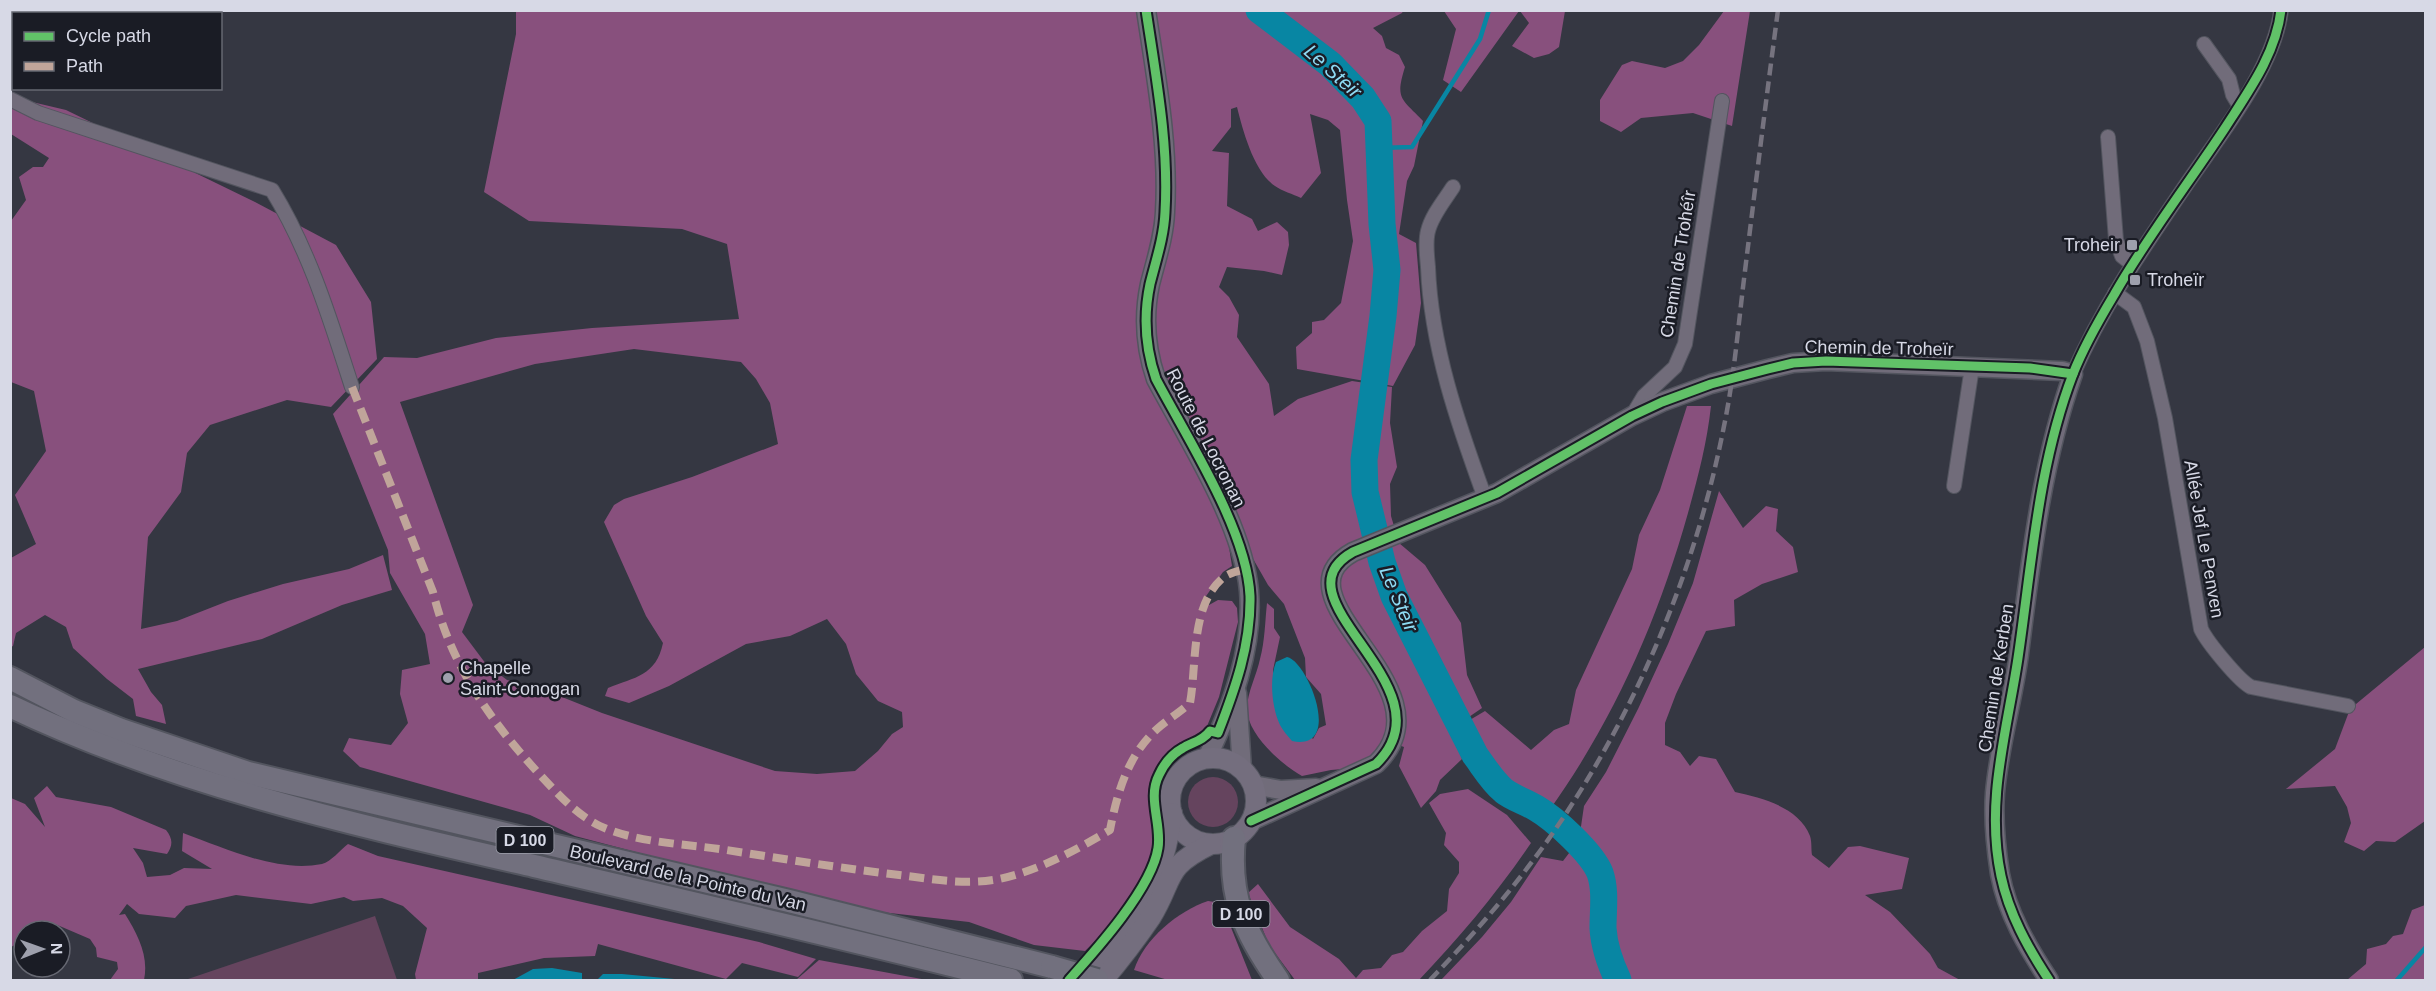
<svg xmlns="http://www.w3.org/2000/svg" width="2436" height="991" viewBox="0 0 2436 991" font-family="Arial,sans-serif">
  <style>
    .green { fill: #65445e }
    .forest { fill: #88507d; fill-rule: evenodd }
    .water { fill: #0886a3 }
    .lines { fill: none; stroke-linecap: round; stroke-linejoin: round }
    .stream { stroke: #0886a3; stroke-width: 4.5 }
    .river { stroke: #0886a3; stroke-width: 27 }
    .minor-casing { stroke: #53555f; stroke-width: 16 }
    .tertiary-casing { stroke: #53555f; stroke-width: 21 }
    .secondary-casing { stroke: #53555f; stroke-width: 22 }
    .trunk-casing { stroke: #53555f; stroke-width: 26 }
    .minor { stroke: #716c7a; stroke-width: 14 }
    .tertiary { stroke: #716c7a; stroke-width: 18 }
    .secondary { stroke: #746e7e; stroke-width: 20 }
    .trunk { stroke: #72707e; stroke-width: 22 }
    .rail { stroke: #76737f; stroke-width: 4.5; stroke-dasharray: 12 6; stroke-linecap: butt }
    .trunk-bridge-casing { stroke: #53555f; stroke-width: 26; stroke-linecap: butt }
    .trunk-bridge { stroke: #72707e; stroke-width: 22 }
    .quiet { stroke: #c0a59a; stroke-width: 8; stroke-dasharray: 15 8; stroke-linecap: butt }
    .cycleway-casing { stroke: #1a1c25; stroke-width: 13 }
    .cycleway { stroke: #61c268; stroke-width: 9 }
    .poi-dot { fill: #9ea0ad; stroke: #1a1c25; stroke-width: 2 }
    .labels { text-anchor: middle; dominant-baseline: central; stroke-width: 5; stroke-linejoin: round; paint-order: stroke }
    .shield { fill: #1a1c25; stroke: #9ea0ac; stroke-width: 1.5 }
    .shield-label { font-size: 16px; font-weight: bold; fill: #d7d9e6 }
    .poi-label { font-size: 18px; fill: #d7d9e6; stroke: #1a1c25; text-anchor: start }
    .street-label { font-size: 18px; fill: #d7d9e6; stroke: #1a1c25 }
    .water-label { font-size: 20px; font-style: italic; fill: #8edbf4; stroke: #1a1c25 }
  </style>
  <rect width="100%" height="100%" fill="#353742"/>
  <!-- green -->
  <g class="green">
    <circle cx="1213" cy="802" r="25"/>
    <polygon points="375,916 397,980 185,980"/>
  </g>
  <!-- forest -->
  <g class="forest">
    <path d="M516,11H1403L1402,13L1373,28L1382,36L1386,48L1399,55L1405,67C1395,99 1401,98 1423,121L1414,166L1407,181L1399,234L1416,243L1421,303L1415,345L1393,386L1297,369L1296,347L1312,333V322L1324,320L1341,303L1353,241L1347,200L1340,130L1328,120L1310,114L1321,173L1301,198C1293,194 1282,191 1275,186C1254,172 1243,131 1237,107L1231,109V127L1212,151L1229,153L1227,206L1252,219L1258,231L1277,222L1288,232L1289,245L1282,275L1264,271L1227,267L1219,287L1229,297L1239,315L1237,337L1269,384L1274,416L1298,399L1352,381L1392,387L1390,423L1397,467L1390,484L1391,516L1399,543L1425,565L1461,623L1467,675L1482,708L1466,719L1453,734L1462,759L1440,780L1436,791L1421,808L1399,766L1404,747L1396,744L1389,722L1378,757L1354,768L1331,770L1302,776C1282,765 1247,734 1247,709C1247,693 1257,674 1260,659C1265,641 1265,621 1267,603L1274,609V628L1280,637L1273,670L1274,695L1313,739L1319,728L1326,725L1321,694L1306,677L1305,658L1284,604L1268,585L1244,543L1226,528L1232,566L1223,572L1204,599L1209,605L1218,600L1232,601L1237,608L1238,622L1219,697L1205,731L1179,746L1170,755L1159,768L1152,786L1155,838L1145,877L1120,917L1085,951L1034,945L969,922L881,912L708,871L575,836L530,815L360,767L343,751L349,738L391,745L408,723L400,694L402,670L430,664L425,634L390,573L388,550L333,414L384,357L417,358L496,338L592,328L739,319L727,244L682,229L529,221L484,192L516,34ZM634,349L741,362L756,379L770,403L778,444L692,477L624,499L614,505L604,522L646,616L663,643C656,676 635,677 608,688L605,696L629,703L669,686L746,644L790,636L827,619L846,644L856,674L878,701L902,712L903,727L892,734L878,751L855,771L817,774L775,771L602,713L542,689L507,680L486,664L462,632L473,605L400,402L535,364Z"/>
    <polygon points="1444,11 1519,11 1461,92 1443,80 1456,29"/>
    <polygon points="1520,11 1565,11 1559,47 1549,54 1534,58 1512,46 1529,23"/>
    <polygon points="1724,11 1750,11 1732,126 1693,113 1641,118 1621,132 1600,121 1600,100 1622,65 1632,61 1665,68 1683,61 1699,45"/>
    <polygon points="11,97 66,110 255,202 336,245 371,302 377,359 331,407 287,400 210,425 187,453 181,492 148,537 141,629 177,621 228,601 283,584 349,569 383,555 392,590 342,605 262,639 138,669 151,692 162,705 166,724 136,716 133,699 107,679 73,648 66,627 45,615 16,633 13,646 11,647 11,558 36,544 15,495 46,451 34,391 11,382 11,221 26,200 19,177 33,167 43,167 49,158 11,134"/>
    <path d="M1687,406H1711C1707,443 1698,477 1688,513C1658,620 1613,722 1548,812L1509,781L1463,724L1485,711L1531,750L1554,730L1569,724L1576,690L1632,569L1639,535L1660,490Z"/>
    <path d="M1719,491L1743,528L1766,506L1778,509L1776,531L1793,547L1798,572L1762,584L1734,600L1735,626L1706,631L1676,694L1665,723V745L1680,752L1690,766L1699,756L1716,759L1735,792C1762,798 1799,807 1810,836C1812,842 1811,849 1812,855L1829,868L1848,847L1860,846L1909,858L1902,889L1865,895L1890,912L1930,954L1938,968L1960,980H1441L1482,937L1511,902L1541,857L1563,861L1579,840L1584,806L1606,772L1638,709L1668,644L1693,583Z"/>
    <polygon points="2425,647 2425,821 2395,842 2376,841 2364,851 2344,842 2351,823 2347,807 2335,786 2286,789 2335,749 2350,709"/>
    <path d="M47,786L56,797L111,807L166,830C173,839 173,845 167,854L133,848L143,863L147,877L170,875L184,868L212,869L182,851L183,833C225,848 276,873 322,864C331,862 341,849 348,844L378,856L759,942L816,959L798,977L742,963L726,979L598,944L595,956L544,958L478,973V980H416L415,974L427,928L403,906L382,898L353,901L344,897L311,904L236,895L186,906L175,918L139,914L127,904L119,915L125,914C138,935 149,956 144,980H110L118,969L117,962L97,957L96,948L90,939L55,924L42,931H24V940L11,947V798L25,804L45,827L34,798Z"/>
    <path d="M1468,789L1507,815L1531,843C1497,893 1460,937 1419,980H1295L1269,945L1248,893L1258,884L1290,927L1339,959L1356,978L1363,970L1381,968L1392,955L1403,952L1422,931L1447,911L1449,889L1459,873V862L1444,845L1446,833L1429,803L1440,794Z"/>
    <path d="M1208,901L1215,902L1224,910L1252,980H1168L1134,970C1144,939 1178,911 1208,901Z"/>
    <polygon points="2425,905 2425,980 2347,980 2366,964 2367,949 2386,944 2393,936 2403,934 2412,910"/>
    <polygon points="819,960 927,980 796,980"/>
  </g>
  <!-- water -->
  <g class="water">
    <path d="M1287,657C1308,661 1344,752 1292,741C1288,736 1283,731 1280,725C1272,708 1269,679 1276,662Z"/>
    <polygon points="552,968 582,973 582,980 513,980 533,969"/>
    <polygon points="603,974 622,974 685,980 597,980"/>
  </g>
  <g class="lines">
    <!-- stream -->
    <g class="stream">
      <polyline points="1379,148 1412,147 1480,39 1489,10"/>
      <polyline points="2397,980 2426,947"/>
    </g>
    <!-- river -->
    <path class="river" d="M1259,10L1330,64L1363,98L1378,121L1382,224L1387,270L1383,316L1364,460L1365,492L1382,562L1394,596L1475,755C1484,767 1492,781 1504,791C1513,798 1526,802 1536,808C1555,819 1592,853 1600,873C1606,890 1603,910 1603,928C1604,947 1610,963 1618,980"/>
    <!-- minor casing -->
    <g class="minor-casing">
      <g id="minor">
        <polyline points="10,12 11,10"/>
        <polyline points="2204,44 2229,79 2233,95 2239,105"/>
        <path d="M10,99L38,113L272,190C310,252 330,319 352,387"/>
        <polyline points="2108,137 2116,240 2122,256 2132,264"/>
        <path d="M1453,187C1444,201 1432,215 1428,231C1425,242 1427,255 1428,267C1431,346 1458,424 1485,498"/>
        <path d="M2115,293L2134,307L2147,341L2165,418L2201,629C2207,642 2239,681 2251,687L2348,706"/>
        <path d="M2073,374C2103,305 2146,244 2188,182C2220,135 2275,67 2281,10"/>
        <polyline points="1632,416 1644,396 1675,367 1685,344 1722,101"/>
        <polyline points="1954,486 1972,367"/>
      </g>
    </g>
    <!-- tertiary casing -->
    <g class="tertiary-casing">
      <g id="tertiary">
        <path d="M1146,10C1156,77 1169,145 1165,212C1164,237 1156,260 1150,284C1143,317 1145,347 1156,379C1188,439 1243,524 1249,591C1254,648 1231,708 1207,758"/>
        <polyline points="1237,693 1242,769"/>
        <polyline points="1253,785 1281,790 1316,788"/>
        <path d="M1251,821L1376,764C1456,687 1269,599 1353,552L1497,493L1632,416L1662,402L1711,384L1768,369L1793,363L1826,361L2062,371L2073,374C2041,465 2031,559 2019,654C2013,700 1999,746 1995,793C1993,819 1996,848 2000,874C2007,913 2028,948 2049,980"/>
      </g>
    </g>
    <!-- secondary casing -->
    <g class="secondary-casing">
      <g id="secondary">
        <circle cx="1213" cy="801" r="43"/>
        <path d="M1082,980C1113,945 1144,906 1161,862C1168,847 1169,829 1172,813"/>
        <path d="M1103,980C1120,960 1136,939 1151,917C1175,878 1162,868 1211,844"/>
      </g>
    </g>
    <!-- trunk casing -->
    <g class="trunk-casing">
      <g id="trunk">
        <polyline points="10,678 74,711 121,730 248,773 789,901 1052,967"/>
        <path d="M10,706C176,785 356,825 534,866C693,903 853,940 1011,980"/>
        <path d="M1234,838C1228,897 1245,933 1278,980"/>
      </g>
    </g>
    <!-- minor -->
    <use href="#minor" class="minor"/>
    <!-- tertiary -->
    <use href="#tertiary" class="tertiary"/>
    <!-- secondary -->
    <use href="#secondary" class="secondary"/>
    <!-- trunk -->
    <use href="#trunk" class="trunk"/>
    <!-- rail -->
    <path class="rail" d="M1430,980C1477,931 1523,878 1561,821C1640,703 1697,565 1724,426C1734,378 1738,328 1744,279C1755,189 1766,100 1778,10"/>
    <!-- trunk-bridge casing -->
    <g class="trunk-bridge-casing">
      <polyline id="trunk-bridge" points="1052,967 1097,980"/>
    </g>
    <!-- trunk-bridge -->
    <use href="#trunk-bridge" class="trunk-bridge"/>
    <!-- quiet -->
    <path class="quiet" d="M352,387L433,592C451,666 491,722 542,777C559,795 577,815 600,826C634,842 683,844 720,849C777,858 834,867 891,874C926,878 963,886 999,879C1038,871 1076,850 1110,830C1117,793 1128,755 1157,729C1167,720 1179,713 1190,703C1197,665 1190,604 1224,577C1230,573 1238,571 1246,569"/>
    <!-- cycleway casing -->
    <g class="cycleway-casing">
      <g id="cycleway">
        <path d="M1251,821L1376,764C1456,687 1269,599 1353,552L1497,493L1632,416L1662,402L1711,384L1768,369L1793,363L1826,361L2030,368L2073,374"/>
        <path d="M1069,980C1096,950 1152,888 1158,848C1162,824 1147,798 1159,775C1164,764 1172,754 1183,748C1193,742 1203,741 1210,731L1218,733C1235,689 1251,645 1250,596C1247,530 1187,438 1156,379C1145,347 1143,317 1150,284C1156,260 1164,237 1165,212C1169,145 1156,77 1146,10"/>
        <path d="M2049,980C2028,948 2009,914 2001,876C1985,802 2007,731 2018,658C2032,563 2038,465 2073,374C2084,346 2099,320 2114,295C2147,237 2188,184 2225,128C2248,92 2276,54 2281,10"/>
      </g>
    </g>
    <!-- cycleway -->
    <use href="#cycleway" class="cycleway"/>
  </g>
  <!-- markers -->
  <g class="poi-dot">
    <rect x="2126" y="239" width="12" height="12" rx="3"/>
    <rect x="2129" y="274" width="12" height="12" rx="3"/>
    <circle cx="448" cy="678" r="6"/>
  </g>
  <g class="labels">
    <!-- shield labels -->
    <g class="shield">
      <rect x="496.5" y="827" width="57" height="26" rx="4.5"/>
      <rect x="1212.5" y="901" width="57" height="26" rx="4.5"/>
    </g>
    <g class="shield-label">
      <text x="525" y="840">D 100</text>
      <text x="1241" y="914">D 100</text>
    </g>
    <!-- poi labels -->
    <g class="poi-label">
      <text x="2120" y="245" text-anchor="end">Troheir</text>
      <text x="2147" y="280">Troheïr</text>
      <text x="460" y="668">Chapelle<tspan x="460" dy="21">Saint-Conogan</tspan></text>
    </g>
    <!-- street labels -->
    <g class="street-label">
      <text transform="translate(1678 264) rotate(-81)">Chemin de Trohéîr</text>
      <text transform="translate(1879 348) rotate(1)">Chemin de Troheïr</text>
      <text transform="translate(1206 438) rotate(63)">Route de Locronan</text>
      <text transform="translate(2204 539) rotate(80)">Allée Jef Le Penven</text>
      <text transform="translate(1996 678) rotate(-81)">Chemin de Kerben</text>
      <text transform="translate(688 878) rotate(13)">Boulevard de la Pointe du Van</text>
    </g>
    <!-- water labels -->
    <g class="water-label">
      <text transform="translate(1333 71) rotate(42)">Le Steir</text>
      <text transform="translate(1399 599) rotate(67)">Le Steir</text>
    </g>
  </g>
  <!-- border -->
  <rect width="2436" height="991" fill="none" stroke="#d7d9e6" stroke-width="24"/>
  <!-- legend -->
  <rect x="12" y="12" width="210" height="78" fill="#1a1c25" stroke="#666872" stroke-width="1.5"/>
  <rect x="24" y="32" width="30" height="9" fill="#61c268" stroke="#666872" stroke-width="1.5"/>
  <text x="66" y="42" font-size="18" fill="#d7d9e6">Cycle path</text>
  <rect x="24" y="62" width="30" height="9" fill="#c0a59a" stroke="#666872" stroke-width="1.5"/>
  <text x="66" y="72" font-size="18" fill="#d7d9e6">Path</text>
  <!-- north arrow -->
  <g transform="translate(42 949) rotate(89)"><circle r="28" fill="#1a1c25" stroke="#666872" stroke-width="1.5"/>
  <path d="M0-4.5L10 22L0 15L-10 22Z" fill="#9ea0ad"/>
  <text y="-9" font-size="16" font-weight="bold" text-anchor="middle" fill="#d7d9e6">N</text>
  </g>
</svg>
